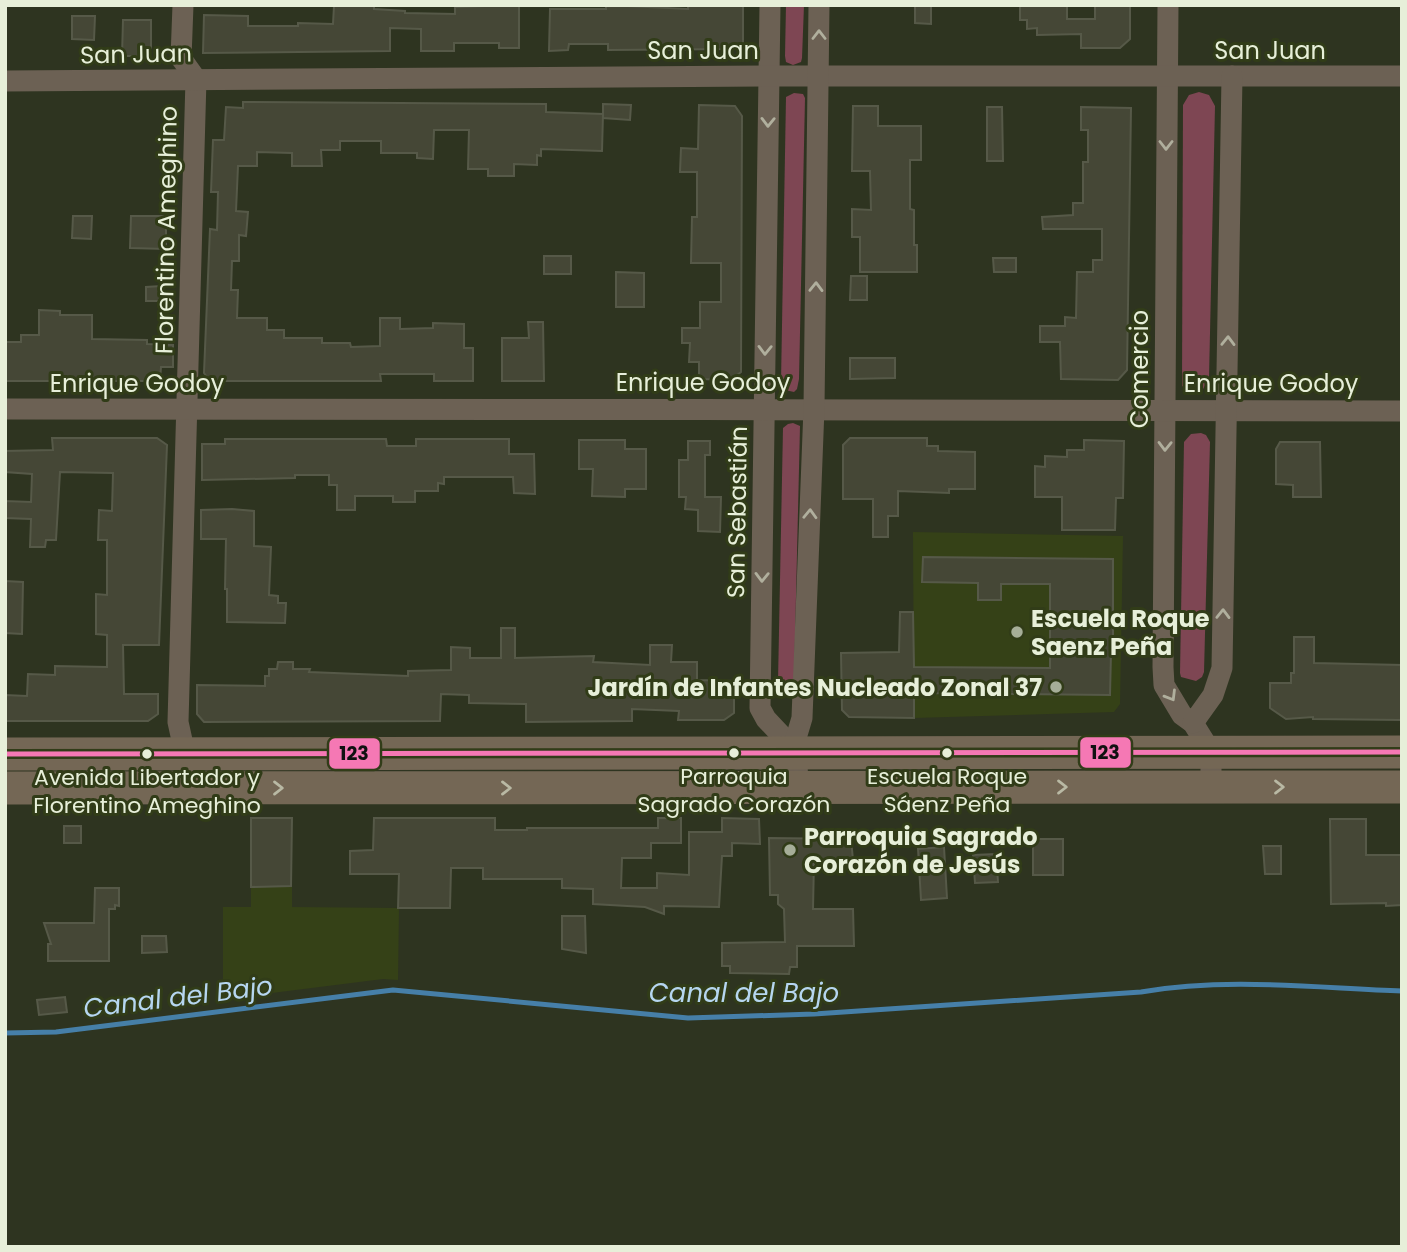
<svg xmlns="http://www.w3.org/2000/svg" width="1407" height="1252" viewBox="0 0 1407 1252" font-family="Poppins,sans-serif">
  <style>
    .built { fill: #354117 }
    .green { fill: #7e4653 }
    .lines { fill: none; stroke-linecap: round; stroke-linejoin: round }
    .stream { stroke: #467fa8; stroke-width: 5 }
    .building { fill: #454736; stroke: #565948; stroke-width: 2 }
    .minor { stroke: #6c6154; stroke-width: 21 }
    .primary { stroke: #746755; stroke-width: 33 }
    .bus-1-casing { stroke: #313c18; stroke-width: 10 }
    .bus-1 { stroke: #f578b4; stroke-width: 5 }
    .oneway { stroke: #b0af9d }
    .oneway2 { stroke: #b9b9a4 }
    .poi-dot { fill: #a6ae98; stroke: #313c18; stroke-width: 2.5 }
    .bus-dot { fill: #e7efd9; stroke: #313c18; stroke-width: 2.5 }
    .labels { text-anchor: middle; dominant-baseline: central; stroke-width: 6; stroke-linejoin: round; paint-order: stroke }
    .bus-label { font-size: 22px; fill: #e7efd9; stroke: #313c18 }
    .street-label { font-size: 24px; fill: #e7efd9; stroke: #313c18 }
    .poi-label { font-size: 24px; font-weight: bold; fill: #e7efd9; stroke: #313c18; text-anchor: start }
    .water-label { font-size: 26px; font-style: italic; fill: #b6d6f0; stroke: #313c18 }
    .line-badge { stroke: #313c18; stroke-width: 2.5 }
    .pale-badge-label { font-size: 19px; text-anchor: middle; font-weight: bold; fill: #111 }
  </style>
  <rect width="100%" height="100%" fill="#2e3420"/>
  <!-- built -->
  <g class="built">
    <polygon points="913,532 1123,536 1120,704 1114,712 914,718"/>
    <polygon points="251,818 292,818 292,907 399,908 398,980 383,979 223,999 223,907 251,907"/>
  </g>
  <!-- green -->
  <g class="green">
    <polygon points="786,5 804,5 802,58 801,62 793,65 786,62 785,56"/>
    <polygon points="1199,92 1209,95 1215,106 1209,378 1202,391 1192,392 1182,386 1183,105 1189,95"/>
    <polygon points="794,93 803,94 805,98 799,379 797,389 794,392 785,390 781,383 786,97"/>
    <polygon points="793,423 800,426 794,681 791,688 779,686 778,682 783,428 788,424"/>
    <polygon points="1201,433 1206,435 1210,442 1204,672 1202,677 1196,681 1181,677 1180,673 1184,442 1191,434"/>
  </g>
  <g class="lines">
    <!-- stream -->
    <path class="stream" d="M5,1033L56,1032L393,990L688,1018L814,1014L1141,992C1227,977 1315,988 1402,991"/>
  </g>
  <!-- building -->
  <g class="building">
    <polygon points="519,5 519,48 499,48 499,43 454,43 454,51 421,51 421,29 390,28 390,51 203,53 204,15 248,16 248,26 298,26 298,23 333,24 334,6 374,6 374,9 405,11 405,13 455,14 455,7"/>
    <polygon points="606,5 688,9 688,5 743,5 743,42 737,49 608,50 608,44 569,44 568,50 549,51 550,9 606,9"/>
    <polygon points="915,5 931,5 931,24 915,23"/>
    <polygon points="1020,5 1067,5 1067,19 1095,19 1095,5 1130,5 1130,39 1120,48 1081,48 1081,34 1037,35 1037,28 1027,29 1027,20 1020,20"/>
    <polygon points="72,16 95,16 94,40 72,39"/>
    <polygon points="123,20 151,20 151,48 142,56 122,56"/>
    <polygon points="243,102 546,104 546,112 603,114 602,151 541,149 541,156 537,155 537,165 514,164 514,176 488,176 488,169 468,169 469,130 434,130 433,159 417,158 417,153 381,153 381,141 340,141 340,150 321,150 322,166 292,166 292,153 257,152 257,166 238,166 236,211 248,212 246,236 239,235 239,261 232,261 231,290 238,290 237,318 267,318 267,330 284,330 284,338 322,338 322,343 350,343 351,347 380,346 380,318 400,318 400,329 433,328 433,323 464,324 464,348 473,348 473,381 434,381 434,374 380,374 381,381 210,381 204,373 210,229 217,230 218,192 211,192 213,140 224,140 226,107 243,108"/>
    <polygon points="603,104 631,105 630,120 603,118"/>
    <polygon points="699,105 735,106 742,116 741,372 731,380 699,379 699,362 689,362 690,343 682,343 682,328 700,328 700,302 721,302 721,263 691,263 692,217 697,217 697,172 680,172 681,148 698,149"/>
    <polygon points="853,106 878,106 878,126 921,126 921,160 910,160 910,209 914,210 914,245 917,245 917,272 860,272 860,237 852,237 852,209 871,210 870,171 852,171"/>
    <polygon points="987,107 1002,107 1003,161 987,161"/>
    <polygon points="1081,107 1131,108 1127,370 1118,380 1061,379 1060,342 1040,342 1040,326 1065,326 1065,317 1076,318 1077,272 1093,272 1093,260 1102,260 1102,229 1043,229 1042,217 1073,215 1073,203 1083,203 1083,162 1088,162 1088,130 1081,130"/>
    <polygon points="73,216 92,216 91,239 72,238"/>
    <polygon points="131,216 166,216 166,249 130,248"/>
    <rect x="544" y="256" width="27" height="18"/>
    <polygon points="993,258 1016,258 1016,272 994,272"/>
    <polygon points="616,272 644,273 644,307 616,307"/>
    <polygon points="851,276 867,276 867,300 850,300"/>
    <polygon points="161,286 161,301 146,301 146,287"/>
    <polygon points="39,310 60,311 60,315 92,315 92,339 147,340 147,344 173,345 173,367 161,367 160,381 5,381 5,342 21,342 21,335 39,335"/>
    <polygon points="528,322 543,322 544,381 502,381 502,338 529,338"/>
    <polygon points="850,358 895,358 895,378 850,379"/>
    <polygon points="52,438 157,438 167,445 159,645 123,645 124,694 158,694 158,714 148,721 5,721 5,695 27,696 28,674 55,675 55,666 107,667 107,635 96,634 96,594 107,595 107,540 98,540 99,510 112,511 113,473 60,472 56,540 46,540 45,547 30,547 31,519 5,518 5,501 31,502 32,474 5,472 5,451 53,450"/>
    <polygon points="850,438 927,438 927,446 938,446 938,451 975,452 975,489 949,489 949,493 898,491 898,516 888,516 888,537 873,537 873,499 843,499 843,445"/>
    <polygon points="225,439 386,439 387,446 416,446 416,439 509,439 509,454 534,454 535,494 514,493 513,477 444,477 444,484 438,483 438,491 415,491 415,502 393,502 393,496 355,496 355,510 337,510 337,485 329,485 329,475 295,475 295,478 202,480 202,444 225,444"/>
    <polygon points="579,440 625,440 625,449 646,449 646,489 625,489 625,497 592,496 593,469 579,469"/>
    <polygon points="1084,440 1124,441 1123,498 1116,498 1115,530 1062,530 1062,497 1035,497 1035,466 1045,467 1045,456 1067,457 1067,450 1084,450"/>
    <polygon points="688,441 710,441 710,455 705,455 705,497 721,497 720,532 698,531 698,510 685,509 686,497 679,497 679,460 688,460"/>
    <polygon points="1280,442 1320,442 1321,497 1293,497 1293,485 1276,484 1276,449"/>
    <polygon points="232,509 254,511 254,546 271,547 269,595 278,596 278,603 286,603 285,623 227,622 227,589 225,589 226,539 201,539 201,510"/>
    <polygon points="923,557 1113,559 1113,653 1111,653 1110,695 914,693 914,718 849,717 842,710 841,653 899,652 900,612 913,612 914,667 1050,668 1050,584 1001,584 1001,600 978,600 978,583 922,582"/>
    <polygon points="5,581 23,582 22,634 5,633"/>
    <polygon points="501,628 515,628 515,658 594,656 593,662 650,665 650,645 672,645 671,662 697,662 697,680 734,681 734,713 724,720 678,720 679,711 632,709 632,721 526,722 526,704 469,703 469,695 441,694 440,721 204,722 197,714 197,685 265,686 265,676 269,676 269,669 277,669 278,662 293,662 293,669 310,669 309,672 408,676 408,671 451,670 451,647 470,648 470,658 501,658"/>
    <polygon points="1294,637 1314,637 1314,663 1402,665 1402,720 1313,719 1313,717 1286,719 1270,708 1270,683 1291,683 1291,673 1294,673"/>
    <polygon points="251,818 292,818 291,886 251,887"/>
    <polygon points="374,818 495,818 495,830 527,830 527,828 658,828 658,818 681,818 681,843 651,843 651,858 622,858 621,888 657,888 657,873 689,875 689,832 722,832 722,818 759,819 760,844 732,843 732,856 722,856 719,907 664,906 664,914 645,907 593,904 593,889 562,888 562,879 483,879 483,868 451,868 450,908 398,908 399,874 350,874 350,851 373,850"/>
    <polygon points="1330,819 1366,819 1366,855 1402,855 1402,905 1386,906 1386,903 1331,904"/>
    <rect x="64" y="826" width="17" height="17"/>
    <polygon points="769,838 851,839 853,860 814,860 813,909 853,909 854,946 797,946 797,967 790,967 789,974 730,973 730,966 722,966 722,943 785,942 784,909 778,904 778,895 770,895"/>
    <polygon points="1039,839 1063,839 1063,875 1033,875 1033,840"/>
    <polygon points="1263,846 1281,846 1281,874 1265,874"/>
    <polygon points="944,847 947,898 921,900 918,849"/>
    <polygon points="996,854 998,882 975,883 973,855"/>
    <polygon points="95,888 119,888 119,906 115,905 115,909 109,909 109,961 48,961 48,944 51,944 44,923 94,923"/>
    <polygon points="562,916 585,916 586,953 562,949"/>
    <polygon points="142,936 166,936 167,952 142,953"/>
    <polygon points="65,997 67,1012 39,1015 37,1000"/>
  </g>
  <g class="lines">
    <!-- minor -->
    <g class="minor">
      <polyline points="183,5 181,58 196,79 178,722 185,754 185,764"/>
      <polyline points="770,5 760,708 766,719 798,753"/>
      <polyline points="1168,5 1163,667 1164,685 1182,715 1193,723 1211,752 1211,787"/>
      <polyline points="5,81 769,76 1402,76"/>
      <path d="M5,409C471,413 936,406 1402,411"/>
      <polyline points="1193,723 1213,695 1222,668 1232,76"/>
      <polyline points="798,788 796,738 802,718 814,408 819,5"/>
    </g>
    <!-- primary -->
    <g class="primary">
      <polyline points="5,754 1402,752"/>
      <polyline points="5,788 1402,787"/>
    </g>
    <!-- bus-1 casing -->
    <g class="bus-1-casing">
      <polyline id="bus-1" points="5,754 1402,752"/>
    </g>
    <!-- bus-1 -->
    <use href="#bus-1" class="bus-1"/>
  </g>
  <!-- one-way arrows -->
  <defs><path id="oneway-chevron" d="M-2-3.5L2.5 0L-2 3.5" fill="none" stroke-width="1.6" stroke-linecap="round" stroke-linejoin="round" transform="scale(1.75)"/></defs>
  <g class="oneway">
    <use href="#oneway-chevron" transform="translate(819 35) rotate(-90)"/>
    <use href="#oneway-chevron" transform="translate(768 122) rotate(91)"/>
    <use href="#oneway-chevron" transform="translate(1166 145) rotate(90)"/>
    <use href="#oneway-chevron" transform="translate(816 287) rotate(-89)"/>
    <use href="#oneway-chevron" transform="translate(1228 341) rotate(-89)"/>
    <use href="#oneway-chevron" transform="translate(765 350) rotate(91)"/>
    <use href="#oneway-chevron" transform="translate(1165 446) rotate(91)"/>
    <use href="#oneway-chevron" transform="translate(810 514) rotate(-88)"/>
    <use href="#oneway-chevron" transform="translate(762 577) rotate(91)"/>
    <use href="#oneway-chevron" transform="translate(1223 614) rotate(-89)"/>
    <use href="#oneway-chevron" transform="translate(1171 696) rotate(59)"/>
  </g>
  <g class="oneway2">
    <use href="#oneway-chevron" transform="translate(1062 787)"/>
    <use href="#oneway-chevron" transform="translate(1279 787)"/>
    <use href="#oneway-chevron" transform="translate(278 788)"/>
    <use href="#oneway-chevron" transform="translate(506 788)"/>
  </g>
  <!-- markers -->
  <g class="poi-dot">
    <circle cx="1017" cy="632" r="7"/>
    <circle cx="1056" cy="687" r="7"/>
    <circle cx="790" cy="850" r="7"/>
  </g>
  <g class="bus-dot">
    <circle cx="734" cy="753" r="6"/>
    <circle cx="947" cy="753" r="6"/>
    <circle cx="147" cy="754" r="6"/>
  </g>
  <g class="labels">
    <!-- bus labels -->
    <g class="bus-label">
      <text x="734" y="776">Parroquia<tspan x="734" dy="28">Sagrado Corazón</tspan></text>
      <text x="947" y="776">Escuela Roque<tspan x="947" dy="28">Sáenz Peña</tspan></text>
      <text x="147" y="777">Avenida Libertador y<tspan x="147" dy="28">Florentino Ameghino</tspan></text>
    </g>
    <!-- street labels -->
    <g class="street-label">
      <text x="703" y="50">San Juan</text>
      <text x="1270" y="50">San Juan</text>
      <text transform="translate(136 54) rotate(-1)">San Juan</text>
      <text transform="translate(166 230) rotate(-89)">Florentino Ameghino</text>
      <text transform="translate(1139 369) rotate(-90)">Comercio</text>
      <text x="703" y="382">Enrique Godoy</text>
      <text x="137" y="383">Enrique Godoy</text>
      <text x="1271" y="383">Enrique Godoy</text>
      <text transform="translate(737 512) rotate(-89)">San Sebastián</text>
    </g>
    <!-- poi labels -->
    <g class="poi-label">
      <text x="1031" y="618">Escuela Roque<tspan x="1031" dy="28">Saenz Peña</tspan></text>
      <text x="1042" y="687" text-anchor="end">Jardín de Infantes Nucleado Zonal 37</text>
      <text x="804" y="836">Parroquia Sagrado<tspan x="804" dy="28">Corazón de Jesús</tspan></text>
    </g>
    <!-- water labels -->
    <g class="water-label">
      <text x="744" y="993">Canal del Bajo</text>
      <text transform="translate(178 997) rotate(-7)">Canal del Bajo</text>
    </g>
  </g>
  <g class="line-badge">
    <rect x="1079" y="736" width="53" height="33" rx="7" fill="#f578b4"/>
    <rect x="328" y="737" width="53" height="33" rx="7" fill="#f578b4"/>
  </g>
  <g class="pale-badge-label">
    <text x="1105" y="759">123</text>
    <text x="354" y="760">123</text>
  </g>
  <!-- border -->
  <rect width="1407" height="1252" fill="none" stroke="#e7efd9" stroke-width="14"/>
</svg>
